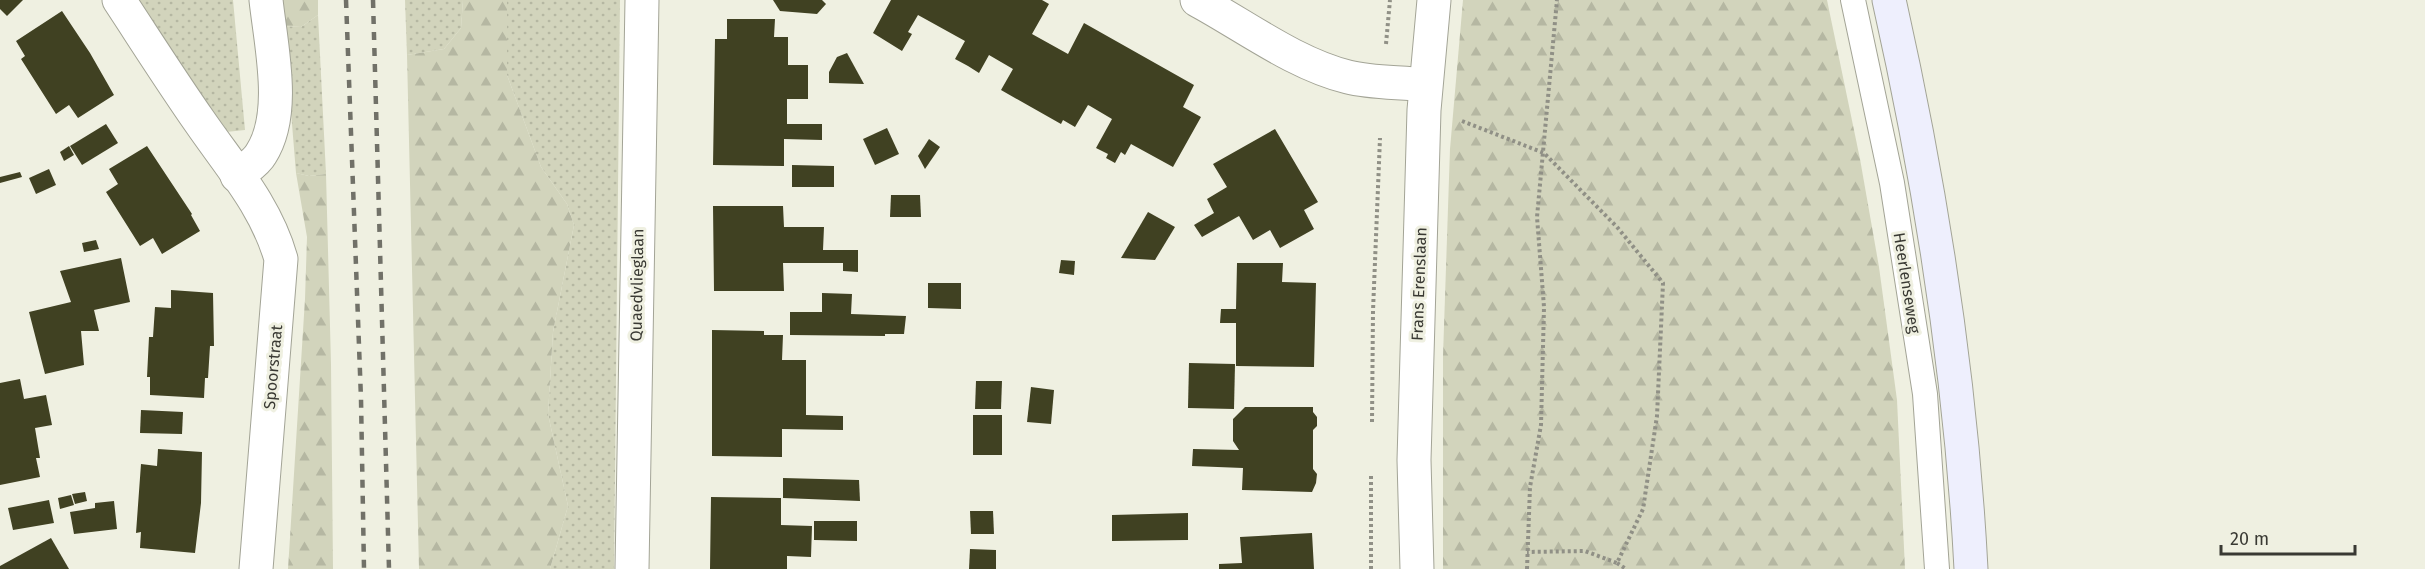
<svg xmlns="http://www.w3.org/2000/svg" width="2425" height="569" viewBox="0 0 2425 569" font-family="'Fira Sans',sans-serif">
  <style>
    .grass { fill: url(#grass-dots) }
    .forest { fill: url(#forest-firs) }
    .building { fill: #404122 }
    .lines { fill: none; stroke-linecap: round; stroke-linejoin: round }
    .service-casing { stroke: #a3a496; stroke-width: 26 }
    .minor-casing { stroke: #a3a496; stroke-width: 35 }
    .secondary-casing { stroke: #a3a496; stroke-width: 35 }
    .path { stroke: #909086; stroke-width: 4; stroke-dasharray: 3 3; stroke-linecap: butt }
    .service { stroke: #fff; stroke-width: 24 }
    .minor { stroke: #fff; stroke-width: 33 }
    .secondary { stroke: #eeeffd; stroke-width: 33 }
    .rail { stroke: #717168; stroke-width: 4.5; stroke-dasharray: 8 8; stroke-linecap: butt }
    .labels { text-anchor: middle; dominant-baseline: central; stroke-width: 6; stroke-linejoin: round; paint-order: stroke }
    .street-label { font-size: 16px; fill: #393933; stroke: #eff0e1 }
  </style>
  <defs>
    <pattern id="grass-dots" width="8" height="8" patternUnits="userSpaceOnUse" patternTransform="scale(1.5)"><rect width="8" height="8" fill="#d2d4bc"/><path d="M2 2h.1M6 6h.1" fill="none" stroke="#b5b7a2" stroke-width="1.8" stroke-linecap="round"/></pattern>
    <pattern id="forest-firs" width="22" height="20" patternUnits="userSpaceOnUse" patternTransform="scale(1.5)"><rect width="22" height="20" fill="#d2d4bc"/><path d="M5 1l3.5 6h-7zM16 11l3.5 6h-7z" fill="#b5b7a2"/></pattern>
  </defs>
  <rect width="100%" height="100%" fill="#eff0e1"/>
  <!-- grass -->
  <g class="grass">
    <polygon points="138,0 233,0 245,130 226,132"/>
    <polygon points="405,0 463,0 461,28 444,49 407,55"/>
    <polygon points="507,0 620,0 614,569 550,569 568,506 548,414 553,332 574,225 567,204 541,167 507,75"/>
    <polygon points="318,15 326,174 309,176 296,173 284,26 301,27"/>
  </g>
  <!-- forest -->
  <g class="forest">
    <polygon points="283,0 318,0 318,15 301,27 284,26"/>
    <polygon points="463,0 507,0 507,75 541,167 567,204 574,225 553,332 548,414 568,506 550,569 419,569 407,55 444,49 461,28"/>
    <polygon points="1463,0 1827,0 1860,159 1879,267 1897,400 1905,569 1443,569 1443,356 1450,149"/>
    <polygon points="296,173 309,176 326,174 331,364 333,569 288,569 305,299 307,237"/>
  </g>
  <!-- building -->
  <g class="building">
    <polygon points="0,0 23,0 7,16 0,9"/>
    <polygon points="773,0 822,0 826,4 817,14 780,11"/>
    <polygon points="891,0 1042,0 1049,4 1032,34 1068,54 1084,23 1194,85 1183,107 1201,117 1173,167 1131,144 1125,155 1121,152 1115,163 1106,158 1108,154 1096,148 1112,119 1090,106 1088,105 1075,127 1063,120 1061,124 1001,90 1013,69 989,55 979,73 968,66 955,59 965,41 918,15 908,32 912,34 902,51 873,33"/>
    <polygon points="62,11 90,53 114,95 78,118 69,105 56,114 21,59 25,56 16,41"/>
    <polygon points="727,19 775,19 774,37 788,37 788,65 808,65 808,99 787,99 787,124 822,124 822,140 784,139 784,166 713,165 715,39 727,39"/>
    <polygon points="847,53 864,84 829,83 829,72 837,57"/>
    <polygon points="106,124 118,143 82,165 70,146"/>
    <polygon points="887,128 899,154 875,165 863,139"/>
    <polygon points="1275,129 1318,202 1304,210 1314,229 1280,248 1270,230 1253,240 1239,216 1202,237 1194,225 1214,213 1207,199 1227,187 1213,164"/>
    <polygon points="929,139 940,147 925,169 918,156"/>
    <polygon points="69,146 74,155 64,161 60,152"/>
    <polygon points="147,146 192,214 191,215 200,231 162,254 153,238 140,246 106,192 118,184 109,169"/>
    <polygon points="792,165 834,166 834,187 792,187"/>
    <polygon points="49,169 56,185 36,194 29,178"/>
    <polygon points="20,172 22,177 0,183 0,177"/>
    <polygon points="891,195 920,195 921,217 890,217"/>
    <polygon points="713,206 783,206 784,227 824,227 823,250 858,250 858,272 843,271 843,263 783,263 784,291 714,291"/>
    <polygon points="1148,212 1175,227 1155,260 1121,258"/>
    <polygon points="96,240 99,249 84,252 82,243"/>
    <polygon points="121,258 130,302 94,310 99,331 81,331 84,365 45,374 29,312 71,302 60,271"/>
    <polygon points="1061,260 1075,261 1074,275 1059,273"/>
    <polygon points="1237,263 1283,263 1282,282 1316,283 1314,367 1236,366 1236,323 1220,323 1221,309 1236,309"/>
    <polygon points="928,283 961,283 961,309 928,308"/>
    <polygon points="171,290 213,293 214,346 210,346 208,378 205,378 204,398 150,395 150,377 147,377 149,337 153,337 155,307 171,308"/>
    <polygon points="822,293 852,294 851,314 906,316 904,334 885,334 885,336 790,335 790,312 822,312"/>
    <polygon points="712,330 764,331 764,335 783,335 782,360 806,360 806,415 843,416 843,430 782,429 782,457 712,456"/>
    <polygon points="1189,363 1235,364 1234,409 1188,408"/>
    <polygon points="20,379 24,399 46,395 52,425 35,428 40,458 36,458 40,477 0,485 0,383"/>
    <polygon points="976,381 1002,381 1001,409 975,409"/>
    <polygon points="1031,387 1054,390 1051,424 1027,422"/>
    <polygon points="1245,407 1313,407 1313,412 1317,417 1317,426 1313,430 1313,469 1317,474 1316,483 1312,492 1242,490 1243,468 1192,466 1193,449 1239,450 1233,441 1233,419"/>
    <polygon points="141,410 183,412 182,434 140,433"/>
    <rect x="973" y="415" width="29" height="40"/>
    <polygon points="158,449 202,452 201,503 195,553 140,548 141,532 136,533 141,464 157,466"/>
    <polygon points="783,478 859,480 860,501 783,498"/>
    <polygon points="85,492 87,501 75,504 72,494"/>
    <polygon points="71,495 74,505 60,509 58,498"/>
    <polygon points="711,497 781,498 781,525 812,526 811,557 787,556 787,569 710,569"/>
    <polygon points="49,500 54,523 13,530 8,508"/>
    <polygon points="114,501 117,529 74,534 70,512 95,508 95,503"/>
    <polygon points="970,511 993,511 994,534 971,534"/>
    <polygon points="1188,513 1188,540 1112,541 1112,515"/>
    <polygon points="814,521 857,521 857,541 814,540"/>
    <polygon points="1312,533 1314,569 1219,569 1219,564 1242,563 1240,537"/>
    <polygon points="51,538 69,569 0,569 0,566"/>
    <polygon points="970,549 996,550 996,569 969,569"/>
  </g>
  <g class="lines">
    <!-- service casing -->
    <g class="service-casing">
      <polyline id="service" points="1853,0 1892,183 1925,394 1937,569"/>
    </g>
    <!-- minor casing -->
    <g class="minor-casing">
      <g id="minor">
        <path d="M119,0C146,41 172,82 200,122C231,167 266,206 281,259L256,569"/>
        <path d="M1197,0C1245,26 1295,64 1348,77C1371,83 1401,82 1425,85"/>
        <path d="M237,176C245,169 256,163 261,154C287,114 271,46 266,0"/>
        <polyline points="632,569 642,0"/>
        <polyline points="1417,569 1414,460 1424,110 1434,0"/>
      </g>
    </g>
    <!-- secondary casing -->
    <g class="secondary-casing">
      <path id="secondary" d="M1889,0C1931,187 1961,377 1971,569"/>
    </g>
    <!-- path -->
    <g class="path">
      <polyline points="1386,44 1390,0"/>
      <polyline points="1462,121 1544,153 1617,227 1663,283 1657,416 1643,509 1617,563 1585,551 1527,552"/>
      <polyline points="1372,422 1373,311 1380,138"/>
      <polyline points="1617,563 1626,569"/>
      <polyline points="1371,569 1371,474"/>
      <polyline points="1527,569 1530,487 1541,425 1544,307 1537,217 1557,0"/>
    </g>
    <!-- service -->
    <use href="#service" class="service"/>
    <!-- minor -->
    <use href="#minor" class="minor"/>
    <!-- secondary -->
    <use href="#secondary" class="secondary"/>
    <!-- rail -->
    <g class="rail">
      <polyline points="346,0 361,399 364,569"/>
      <polyline points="373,0 389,569"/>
    </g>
  </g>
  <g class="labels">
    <!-- street labels -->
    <g class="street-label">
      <text transform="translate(1907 283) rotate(81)">Heerlenseweg</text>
      <text transform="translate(1419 284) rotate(-88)">Frans Erenslaan</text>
      <text transform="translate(637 285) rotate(-89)">Quaedvlieglaan</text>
      <text transform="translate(273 367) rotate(-85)">Spoorstraat</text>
    </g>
  </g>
  <!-- scale -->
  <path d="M2221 545v9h134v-9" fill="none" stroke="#393933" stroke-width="3"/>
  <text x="2230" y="545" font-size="18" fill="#393933" stroke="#eff0e1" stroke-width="4.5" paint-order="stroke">20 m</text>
</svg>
